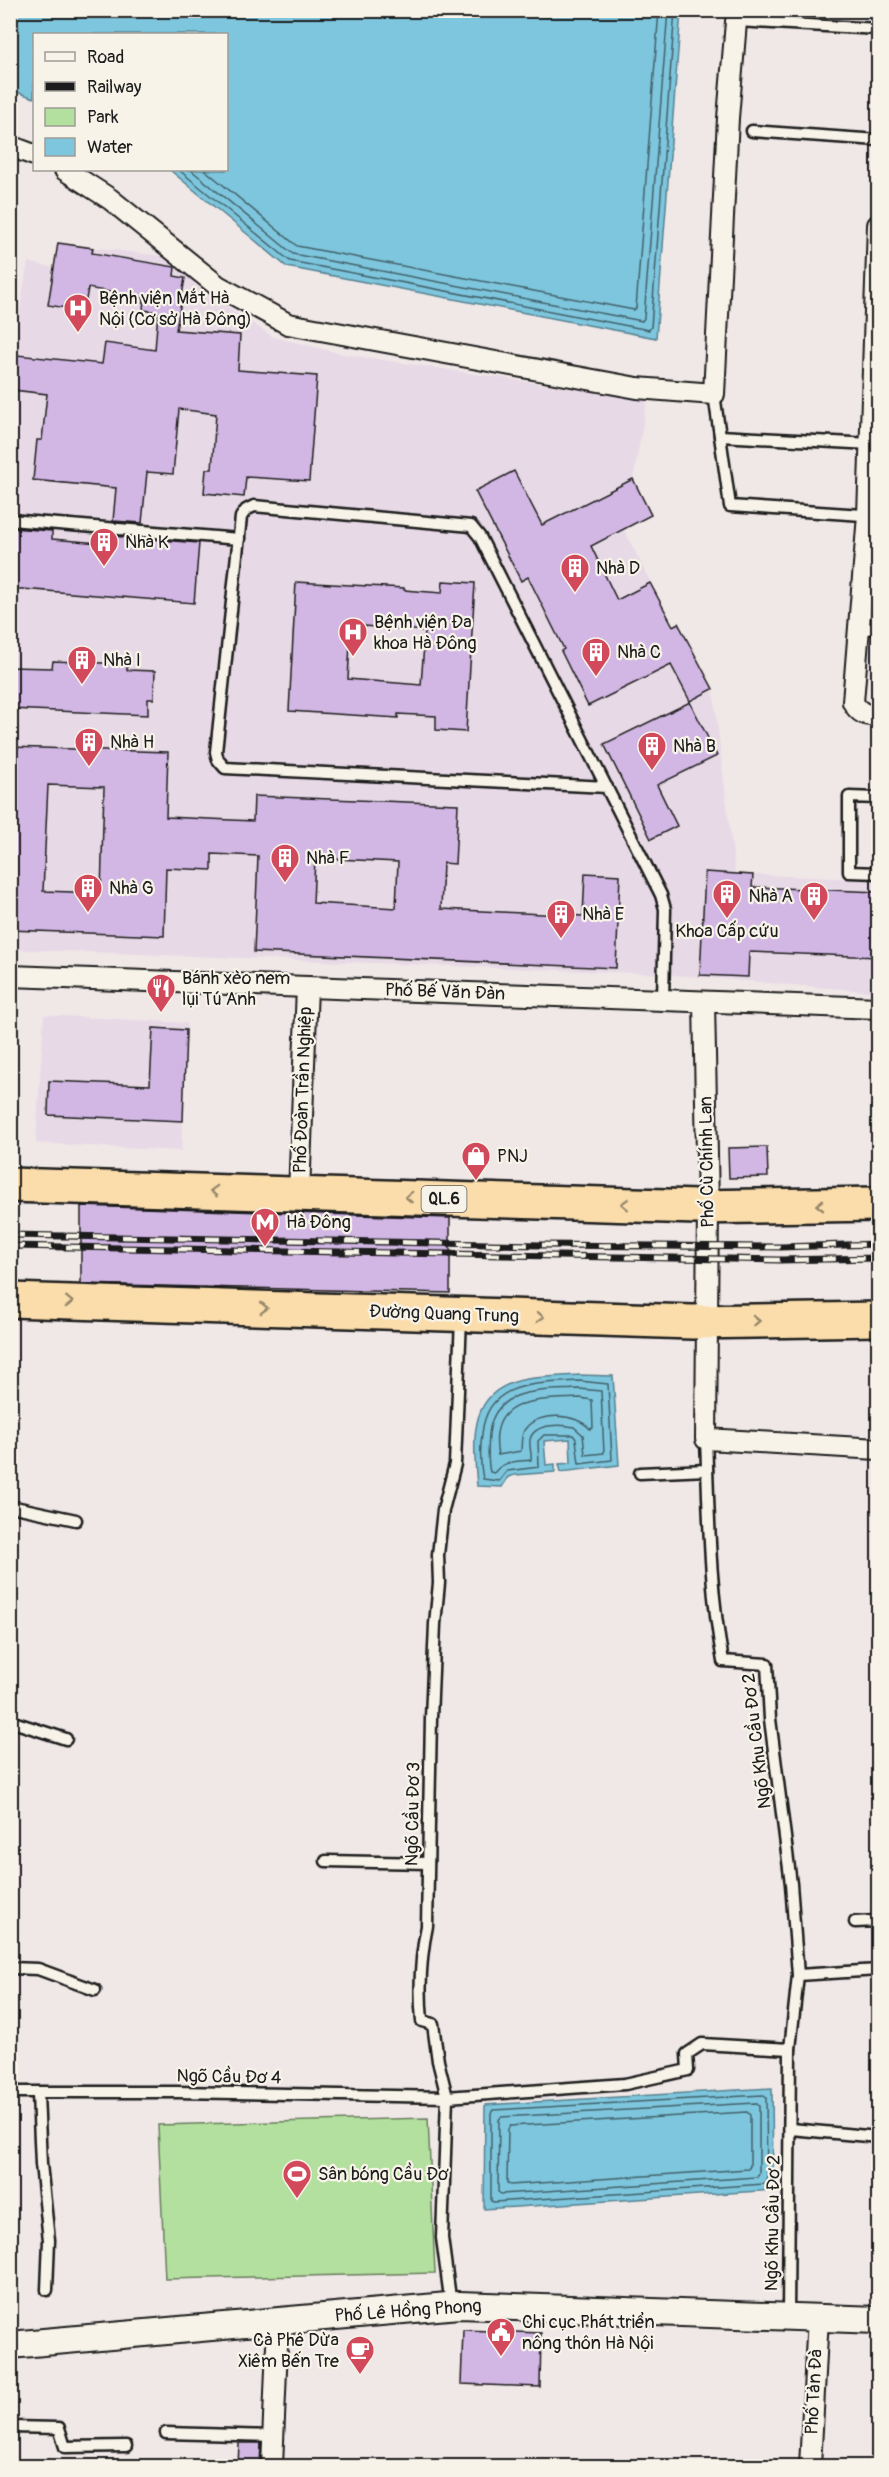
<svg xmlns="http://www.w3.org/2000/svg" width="889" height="2477" viewBox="0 0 889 2477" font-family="Pangolin,sans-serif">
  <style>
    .built { fill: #e7d9e6 }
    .green { fill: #b3e09e; stroke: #687e5d; stroke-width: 1.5 }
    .water { fill: #7dc6dd; stroke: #568290; stroke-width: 1.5 }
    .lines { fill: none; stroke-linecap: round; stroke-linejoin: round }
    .shore { stroke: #436069; stroke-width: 1.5 }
    .building { fill: #d2b7e5; stroke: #1c1c1c; stroke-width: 1.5; fill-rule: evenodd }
    .service-casing { stroke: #1c1c1c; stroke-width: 15 }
    .minor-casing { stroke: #1c1c1c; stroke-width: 24 }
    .tertiary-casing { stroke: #1c1c1c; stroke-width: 30 }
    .trunk-casing { stroke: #1c1c1c; stroke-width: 38 }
    .service { stroke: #f7f3e8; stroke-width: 10 }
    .minor { stroke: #f7f3e8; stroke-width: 20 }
    .tertiary { stroke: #f7f3e8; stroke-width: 26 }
    .trunk { stroke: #faddab; stroke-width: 33 }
    .rail-casing { stroke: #1c1c1c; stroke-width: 7 }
    .rail { stroke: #f7f3e8; stroke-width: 4.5; stroke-dasharray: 14; stroke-linecap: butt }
    .oneway { stroke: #96866b }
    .labels { text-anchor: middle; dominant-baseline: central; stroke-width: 4.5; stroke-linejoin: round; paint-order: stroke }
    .shield { fill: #f7f3e8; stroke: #5e5c59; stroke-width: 1.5 }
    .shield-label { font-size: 16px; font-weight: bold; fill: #1c1c1c }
    .poi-label { font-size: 18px; fill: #1c1c1c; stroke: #f7f3e8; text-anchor: start }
    .street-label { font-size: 18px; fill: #1c1c1c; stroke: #f7f3e8 }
  </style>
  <rect width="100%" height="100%" fill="#f0e7e7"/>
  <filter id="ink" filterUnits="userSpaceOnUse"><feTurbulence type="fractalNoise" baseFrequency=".0167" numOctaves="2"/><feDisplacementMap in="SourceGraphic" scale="12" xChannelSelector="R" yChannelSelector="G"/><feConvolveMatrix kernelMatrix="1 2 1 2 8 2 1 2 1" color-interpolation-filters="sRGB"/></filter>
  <g filter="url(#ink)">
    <!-- built -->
    <g class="built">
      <polygon points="58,243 177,258 196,286 273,337 343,354 647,400 633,479 651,515 624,530 672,625 678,623 713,689 735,874 878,880 878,992 663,974 11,949 11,363 28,262 54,268"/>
      <polygon points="44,1015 187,1023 181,1151 36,1143"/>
    </g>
    <!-- green -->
    <polygon class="green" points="428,2118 435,2273 165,2279 158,2125"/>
    <!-- water -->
    <g class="water">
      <polygon points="11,10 681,11 656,338 287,267 170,170 226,170 226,34 34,34 34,98 11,90"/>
      <path d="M579,1375L613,1376L619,1465L561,1472L559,1464L571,1463L570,1439L544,1441L546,1465L555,1464V1472L515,1475L508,1477L502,1487L477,1486C473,1439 467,1389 527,1379C544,1376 562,1376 579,1375Z"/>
      <polygon points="772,2088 773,2190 484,2209 485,2105"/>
    </g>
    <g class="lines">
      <!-- shore -->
      <g class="shore">
        <polyline points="179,170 290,261 649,330 651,327 675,10"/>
        <polyline points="191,170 293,254 642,321 644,318 668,10"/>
        <polyline points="205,170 297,246 634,310 636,308 659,10"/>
        <path d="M579,1381L608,1384L612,1460L579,1464L576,1439L573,1435H544L538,1441L539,1467L507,1471L499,1481L483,1479C480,1465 480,1449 482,1434C487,1380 537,1384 579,1381Z"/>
        <path d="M579,1389L601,1391L604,1453L585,1455L583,1435L574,1427C562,1424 533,1423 530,1440C529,1447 532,1454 531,1460C516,1462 504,1460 494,1473L490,1472C487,1460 488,1447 489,1434C494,1386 542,1391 579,1389Z"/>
        <path d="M580,1398L592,1400L593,1428L590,1429C577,1413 538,1411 525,1429C520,1436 522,1444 521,1451L498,1455C487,1396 539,1400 580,1398Z"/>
        <polygon points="763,2095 766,2098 767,2181 765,2184 494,2202 491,2201 491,2113 493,2110"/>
        <polygon points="756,2103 759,2106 759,2174 757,2177 501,2194 498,2192 499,2120 501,2117"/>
        <polygon points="747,2112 750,2115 750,2166 748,2169 510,2185 507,2183 508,2129 510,2126"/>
      </g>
    </g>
    <!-- building -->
    <g class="building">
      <polygon points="58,243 93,248 92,253 175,267 174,276 185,278 176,330 240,335 238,370 317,376 309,481 246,477 244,497 204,493 206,469 212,469 216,414 179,409 173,474 147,472 142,523 113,521 116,488 33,480 37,440 42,440 47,394 13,390 17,355 102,364 105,343 155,350 158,312 143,310 144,298 88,288 84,311 48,305"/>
      <polygon points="514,471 542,525 633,479 651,515 591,546 617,600 650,583 673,626 678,623 713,689 690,701 671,665 588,706 561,651 564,649 528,577 521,581 475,491"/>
      <polygon points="10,528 52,531 52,539 111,544 111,536 199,543 194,603 10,588"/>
      <path d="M443,581L475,583L466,732L436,730V716L398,714V718L289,711L296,582L404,588V590L442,593ZM351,625L425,631L421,685L348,679Z"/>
      <polygon points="53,661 127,664 127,670 155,671 154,699 148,699 148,715 10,709 10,667 52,668"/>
      <polygon points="690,702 717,756 657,785 677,826 651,839 604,744"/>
      <path d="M10,747L168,752L166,817L253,821L254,796L458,804L455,864L443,863L441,909L583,916L585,873L620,875L616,968L254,952L258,856L212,854V870L166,868L164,936L10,930ZM48,785L104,787L101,893L43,891ZM315,858L398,862L396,908L313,903Z"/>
      <polygon points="705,872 753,875 752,887 879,892 879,957 749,952 748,977 700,975"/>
      <polygon points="153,1028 186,1030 183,1121 48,1115 49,1081 150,1085"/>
      <polygon points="767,1147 768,1177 729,1178 728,1148"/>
      <polygon points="81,1206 450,1218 450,1293 81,1284"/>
      <polygon points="463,2330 541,2333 540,2387 461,2384"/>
      <polygon points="239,2443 261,2443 260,2466 238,2466"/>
    </g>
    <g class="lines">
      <!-- service casing -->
      <g class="service-casing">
        <g id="service">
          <polyline points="737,21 878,29"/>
          <polyline points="752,131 878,140"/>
          <polyline points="714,394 730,506 878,516"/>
          <polyline points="720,436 871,444"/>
          <polyline points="10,520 239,539"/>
          <polyline points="862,582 878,582"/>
          <polyline points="858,628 878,629"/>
          <polyline points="607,787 225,768 218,760 216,752 241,517 246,510 254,506 471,526 480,537 661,895 665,909 663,1000"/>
          <polyline points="878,798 849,797 849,872 878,873"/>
          <path d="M706,1439C709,1514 709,1587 723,1661L767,1664L770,1719L791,1884L798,1975L790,2049L788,2317"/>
          <polyline points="640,1473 707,1470"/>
          <polyline points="10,1506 76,1520"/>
          <polyline points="10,1721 66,1739"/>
          <polyline points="326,1861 428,1863"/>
          <polyline points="855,1922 878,1921"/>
          <polyline points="10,1968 38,1969 95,1990"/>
          <polyline points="798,1975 878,1970"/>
          <polyline points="10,2092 176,2092 447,2097 625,2084 688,2070 687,2054 702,2044 790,2049"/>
          <polyline points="38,2094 41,2164 49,2240 47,2290"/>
          <polyline points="791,2129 878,2137"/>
          <path d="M451,2305L442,2238L447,2097L438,2061L433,2024L422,2021C419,1989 420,1959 427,1926L431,1718L435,1624L439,1583L438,1555L443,1510L455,1464L461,1318"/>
          <polyline points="10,2427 59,2428 65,2447 126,2446"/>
          <polyline points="166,2433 273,2436"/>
        </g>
      </g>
      <!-- minor casing -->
      <g class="minor-casing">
        <g id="minor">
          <polyline points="10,146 34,155"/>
          <polyline points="65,170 110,199 218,286 288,324 637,388 714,394 728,118 737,10"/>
          <path d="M878,225L868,515L853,702C859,714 866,715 878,716"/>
          <polyline points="10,976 878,1008"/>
          <polyline points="704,1002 708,1206 706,1439 878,1449"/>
          <polyline points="299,1194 307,987"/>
          <polyline points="272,2466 278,2321"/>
          <polyline points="810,2466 818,2317"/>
        </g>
      </g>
      <!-- tertiary casing -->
      <g class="tertiary-casing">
        <polyline id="tertiary" points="10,2345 459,2305 878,2320"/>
      </g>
      <!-- trunk casing -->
      <g class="trunk-casing">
        <g id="trunk">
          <polyline points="10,1185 697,1207 878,1204"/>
          <polyline points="10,1300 692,1322 878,1319"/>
        </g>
      </g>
      <!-- service -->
      <use href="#service" class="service"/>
      <!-- minor -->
      <use href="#minor" class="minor"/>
      <!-- tertiary -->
      <use href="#tertiary" class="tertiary"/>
      <!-- trunk -->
      <use href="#trunk" class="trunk"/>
      <!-- rail casing -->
      <g class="rail-casing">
        <g id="rail">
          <polyline points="10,1235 542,1245 780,1247 878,1244"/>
          <polyline points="10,1246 780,1260 878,1258"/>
        </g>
      </g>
      <!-- rail -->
      <use href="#rail" class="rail"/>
    </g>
    <!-- one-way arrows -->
    <defs><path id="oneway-chevron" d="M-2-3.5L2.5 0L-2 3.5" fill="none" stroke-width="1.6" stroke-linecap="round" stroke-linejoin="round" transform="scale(1.5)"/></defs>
    <g class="oneway">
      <use href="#oneway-chevron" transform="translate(214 1191) rotate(-178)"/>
      <use href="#oneway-chevron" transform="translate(409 1197) rotate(-178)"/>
      <use href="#oneway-chevron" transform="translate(625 1204) rotate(-178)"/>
      <use href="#oneway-chevron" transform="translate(820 1205) rotate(179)"/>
      <use href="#oneway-chevron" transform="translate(69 1302) rotate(2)"/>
      <use href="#oneway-chevron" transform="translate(264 1308) rotate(2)"/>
      <use href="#oneway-chevron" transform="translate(540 1317) rotate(2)"/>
      <use href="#oneway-chevron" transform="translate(756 1321) rotate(-1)"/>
    </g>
  </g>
  <!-- icons -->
  <defs>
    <g id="hospital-pin" transform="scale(1.5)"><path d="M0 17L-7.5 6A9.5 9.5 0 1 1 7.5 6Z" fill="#d1495b" stroke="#f7f3e8"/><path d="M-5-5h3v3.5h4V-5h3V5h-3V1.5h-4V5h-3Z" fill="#fff"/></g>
    <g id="building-pin" transform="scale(1.5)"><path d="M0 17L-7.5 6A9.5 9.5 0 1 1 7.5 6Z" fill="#d1495b" stroke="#f7f3e8"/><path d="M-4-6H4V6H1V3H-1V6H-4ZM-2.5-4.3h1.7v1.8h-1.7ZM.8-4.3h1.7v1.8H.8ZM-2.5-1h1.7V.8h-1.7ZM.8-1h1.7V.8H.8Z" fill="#fff"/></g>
    <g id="restaurant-pin" transform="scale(1.5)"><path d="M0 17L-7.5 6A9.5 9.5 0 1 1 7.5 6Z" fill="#d1495b" stroke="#f7f3e8"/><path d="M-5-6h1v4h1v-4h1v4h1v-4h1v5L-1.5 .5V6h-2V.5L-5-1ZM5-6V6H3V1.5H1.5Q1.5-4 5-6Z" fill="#fff"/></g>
    <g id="shop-pin" transform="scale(1.5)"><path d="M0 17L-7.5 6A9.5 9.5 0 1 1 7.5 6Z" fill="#d1495b" stroke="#f7f3e8"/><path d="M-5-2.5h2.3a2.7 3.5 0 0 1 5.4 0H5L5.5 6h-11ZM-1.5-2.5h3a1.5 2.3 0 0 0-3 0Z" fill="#fff"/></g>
    <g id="metro-pin" transform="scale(1.5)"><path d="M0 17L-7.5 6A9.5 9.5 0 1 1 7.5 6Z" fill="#d1495b" stroke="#f7f3e8"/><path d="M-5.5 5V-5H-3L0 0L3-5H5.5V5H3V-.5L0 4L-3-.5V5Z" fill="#fff"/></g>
    <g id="stadium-pin" transform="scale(1.5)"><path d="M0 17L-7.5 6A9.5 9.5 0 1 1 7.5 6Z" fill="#d1495b" stroke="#f7f3e8"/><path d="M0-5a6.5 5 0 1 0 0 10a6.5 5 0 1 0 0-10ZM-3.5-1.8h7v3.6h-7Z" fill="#fff"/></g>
    <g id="civic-pin" transform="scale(1.5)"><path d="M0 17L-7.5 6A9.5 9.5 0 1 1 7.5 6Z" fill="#d1495b" stroke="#f7f3e8"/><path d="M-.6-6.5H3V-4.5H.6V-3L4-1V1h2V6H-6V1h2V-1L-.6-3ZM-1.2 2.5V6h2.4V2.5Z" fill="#fff"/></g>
    <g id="cafe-pin" transform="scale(1.5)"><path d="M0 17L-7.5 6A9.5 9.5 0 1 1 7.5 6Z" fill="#d1495b" stroke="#f7f3e8"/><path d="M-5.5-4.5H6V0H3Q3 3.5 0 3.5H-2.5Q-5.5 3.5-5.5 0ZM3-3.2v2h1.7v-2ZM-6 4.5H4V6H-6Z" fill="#fff"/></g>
  </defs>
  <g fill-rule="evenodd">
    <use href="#hospital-pin" x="78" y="308"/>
    <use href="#building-pin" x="104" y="542"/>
    <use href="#building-pin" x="575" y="568"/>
    <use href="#hospital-pin" x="353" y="632"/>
    <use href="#building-pin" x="596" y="652"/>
    <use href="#building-pin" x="82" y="660"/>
    <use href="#building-pin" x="89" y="742"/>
    <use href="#building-pin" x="652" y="746"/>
    <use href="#building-pin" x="285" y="858"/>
    <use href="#building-pin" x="88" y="888"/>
    <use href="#building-pin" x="727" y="894"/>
    <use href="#building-pin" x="814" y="896"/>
    <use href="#building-pin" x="561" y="914"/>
    <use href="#restaurant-pin" x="161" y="988"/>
    <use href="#shop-pin" x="476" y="1156"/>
    <use href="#metro-pin" x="265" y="1222"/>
    <use href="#stadium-pin" x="297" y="2174"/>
    <use href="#civic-pin" x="501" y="2332"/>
    <use href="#cafe-pin" x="360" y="2350"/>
  </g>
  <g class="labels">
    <!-- shield labels -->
    <rect class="shield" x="421.5" y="1186" width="45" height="26" rx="4.5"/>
    <g class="shield-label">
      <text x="444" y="1199">QL.6</text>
    </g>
    <!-- poi labels -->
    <g class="poi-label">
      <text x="99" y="298">Bệnh viện Mắt Hà<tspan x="99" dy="21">Nội (Cơ sở Hà Đông)</tspan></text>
      <text x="125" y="542">Nhà K</text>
      <text x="596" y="568">Nhà D</text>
      <text x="374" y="622">Bệnh viện Đa<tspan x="374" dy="21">khoa Hà Đông</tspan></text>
      <text x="617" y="652">Nhà C</text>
      <text x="103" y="660">Nhà I</text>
      <text x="110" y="742">Nhà H</text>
      <text x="673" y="746">Nhà B</text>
      <text x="306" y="858">Nhà F</text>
      <text x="109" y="888">Nhà G</text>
      <text x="793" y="896" text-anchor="end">Nhà A</text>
      <text x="582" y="914">Nhà E</text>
      <text x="727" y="931" text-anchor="middle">Khoa Cấp cứu</text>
      <text x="182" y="978">Bánh xèo nem<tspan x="182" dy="21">lụi Tú Anh</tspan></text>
      <text x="497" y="1156">PNJ</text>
      <text x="286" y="1222">Hà Đông</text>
      <text x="318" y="2174">Sân bóng Cầu Đơ</text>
      <text x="522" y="2322">Chi cục Phát triển<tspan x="522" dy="21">nông thôn Hà Nội</tspan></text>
      <text x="339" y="2340" text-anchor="end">Cà Phê Dừa<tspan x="339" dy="21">Xiêm Bến Tre</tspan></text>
    </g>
    <!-- street labels -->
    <g class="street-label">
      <text transform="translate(445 992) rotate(2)">Phố Bế Văn Đàn</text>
      <text transform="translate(303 1090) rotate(-88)">Phố Đoàn Trần Nghiệp</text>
      <text transform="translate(707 1162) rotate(-91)">Phố Cù Chính Lan</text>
      <text transform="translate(444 1314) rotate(2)">Đường Quang Trung</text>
      <text transform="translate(757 1741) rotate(-97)">Ngõ Khu Cầu Đơ 2</text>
      <text transform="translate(413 1814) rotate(-89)">Ngõ Cầu Đơ 3</text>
      <text transform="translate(229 2077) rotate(1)">Ngõ Cầu Đơ 4</text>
      <text transform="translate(773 2223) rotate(-89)">Ngõ Khu Cầu Đơ 2</text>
      <text transform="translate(408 2311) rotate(-4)">Phố Lê Hồng Phong</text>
      <text transform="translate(814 2392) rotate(-87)">Phố Tản Đà</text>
    </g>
  </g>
  <!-- margin -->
  <rect width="889" height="2477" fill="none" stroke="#f7f3e8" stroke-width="36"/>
  <rect x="18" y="18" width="853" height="2441" fill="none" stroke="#1c1c1c" stroke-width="2" filter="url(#ink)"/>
  <!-- legend -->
  <rect x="33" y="33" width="195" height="138" fill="#f7f3e8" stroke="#9f9d96" stroke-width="1.5"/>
  <rect x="45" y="52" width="30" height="9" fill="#f7f3e8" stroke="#9f9d96" stroke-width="1.5"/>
  <text x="87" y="63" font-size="18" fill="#1c1c1c">Road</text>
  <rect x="45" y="82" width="30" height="9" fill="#1c1c1c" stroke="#9f9d96" stroke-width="1.5"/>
  <text x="87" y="93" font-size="18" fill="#1c1c1c">Railway</text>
  <rect x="45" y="108" width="30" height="18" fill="#b3e09e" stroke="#9f9d96" stroke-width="1.5"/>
  <text x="87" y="123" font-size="18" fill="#1c1c1c">Park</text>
  <rect x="45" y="138" width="30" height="18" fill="#7dc6dd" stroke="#9f9d96" stroke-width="1.5"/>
  <text x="87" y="153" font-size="18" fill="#1c1c1c">Water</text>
</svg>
